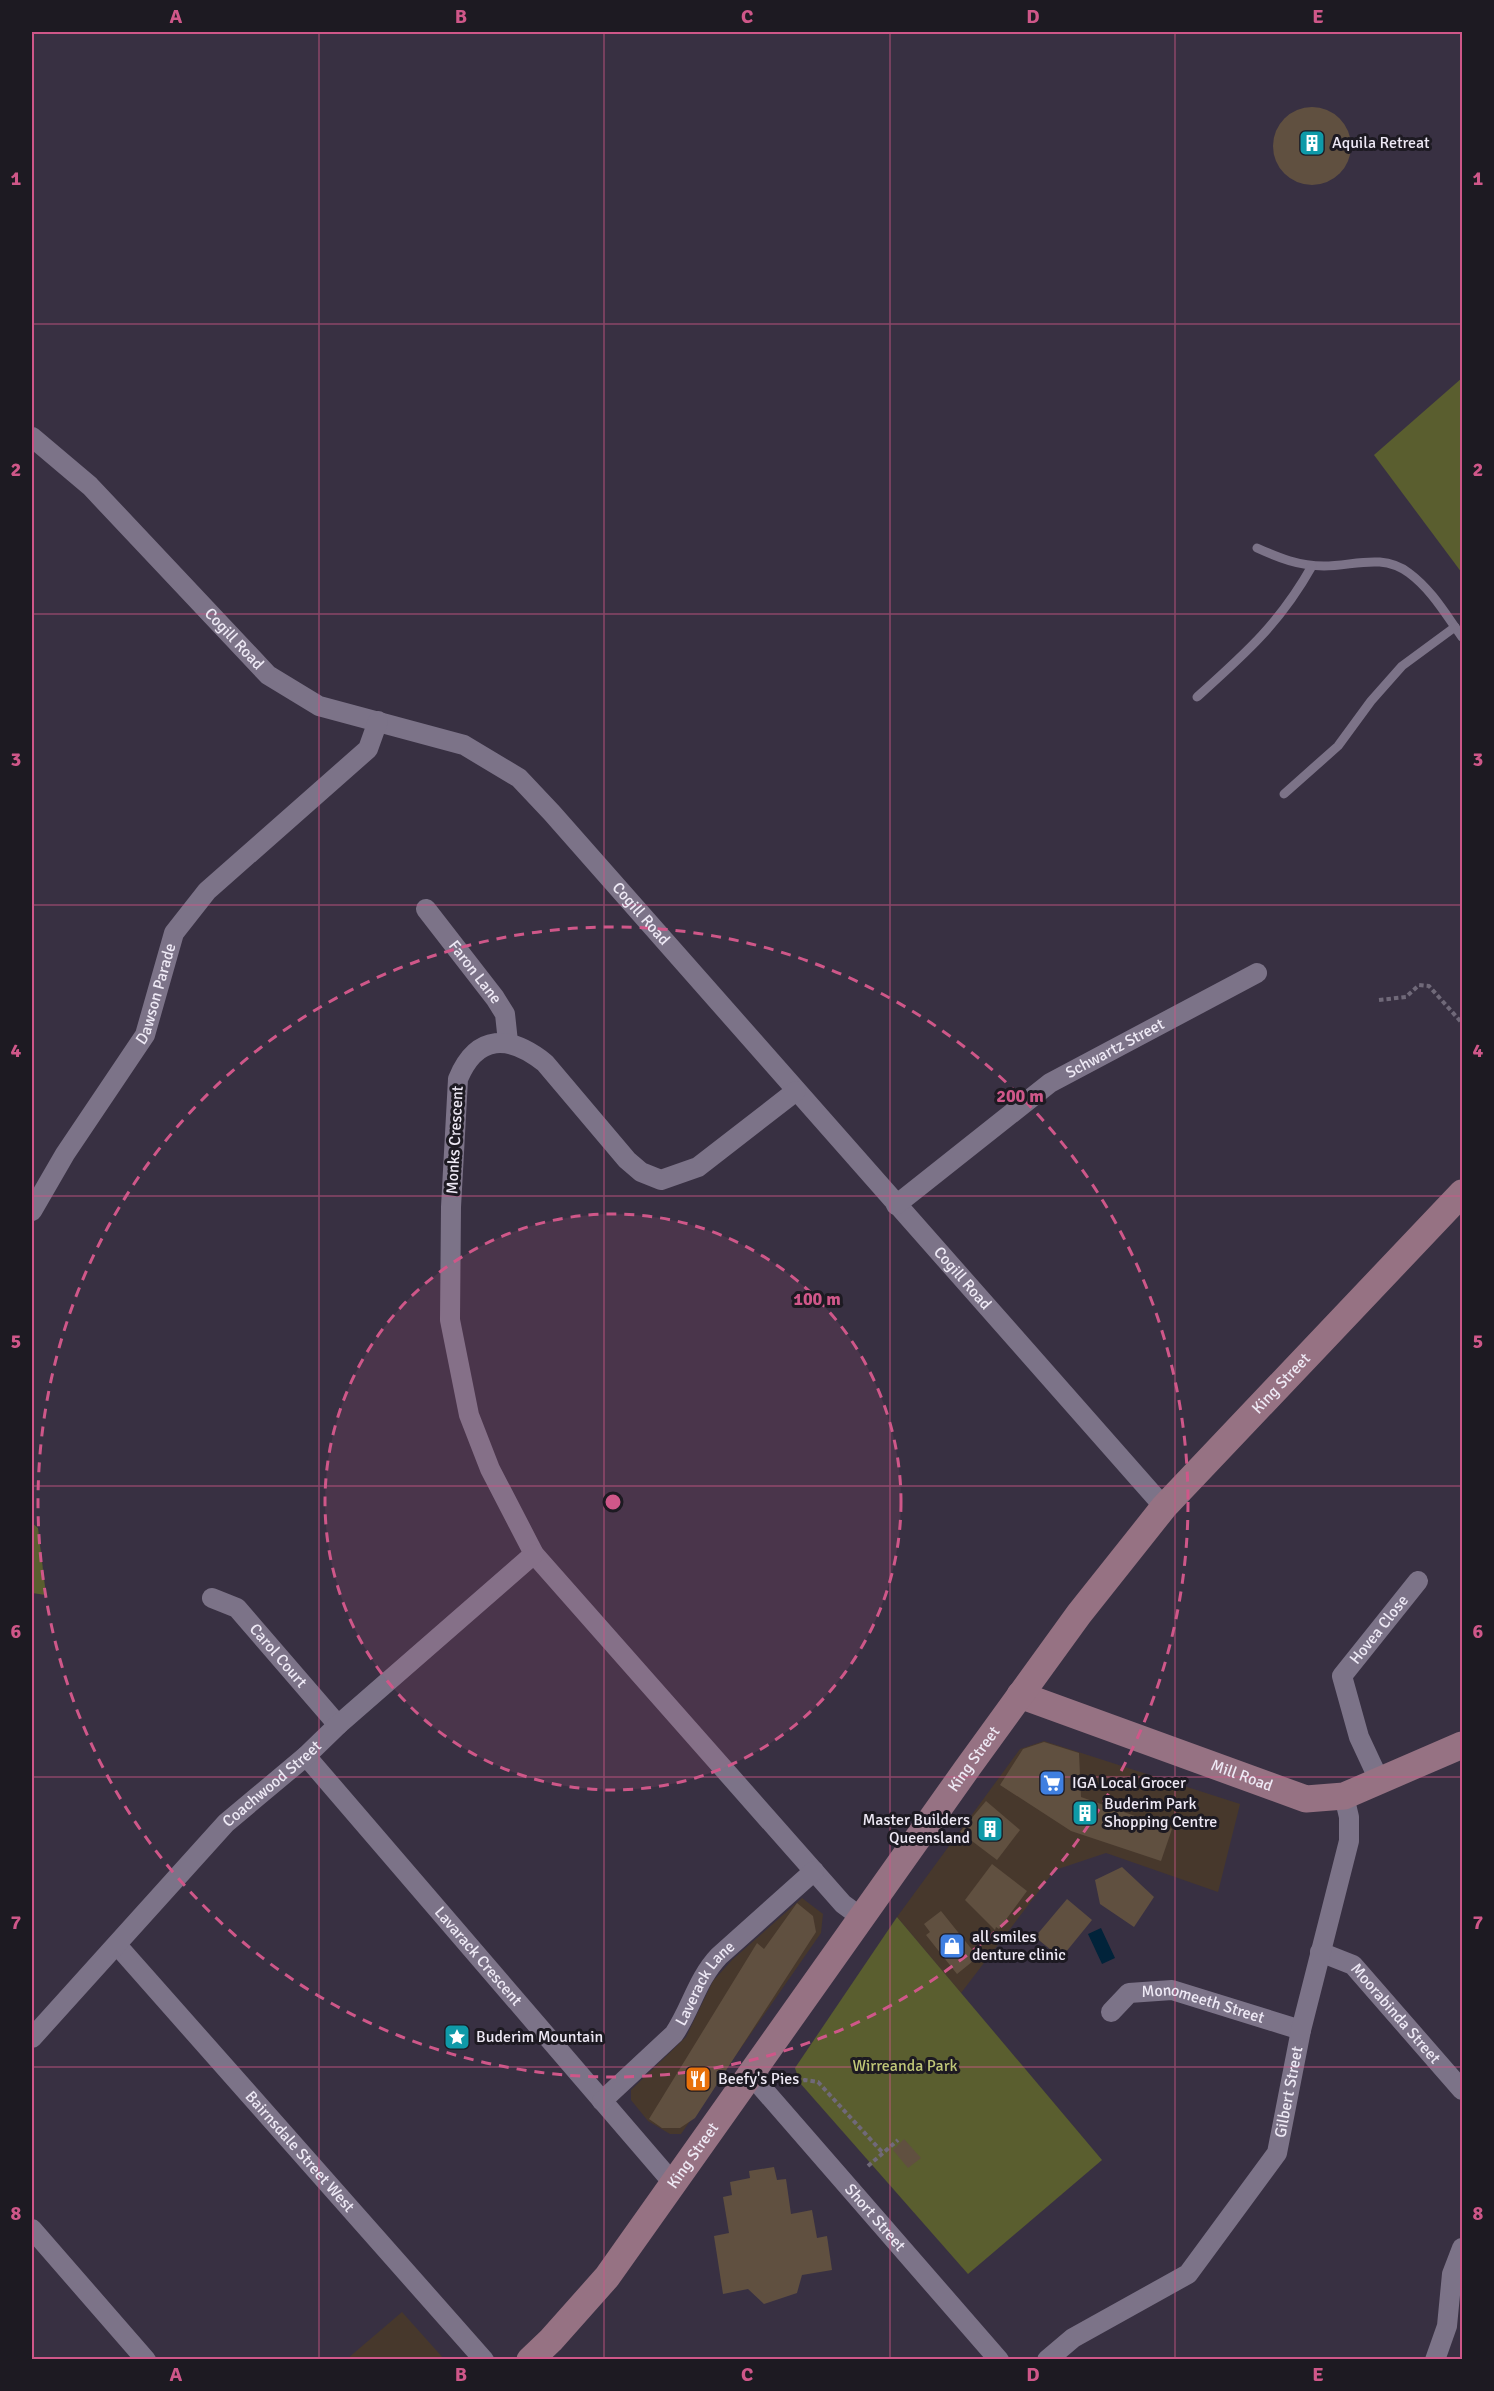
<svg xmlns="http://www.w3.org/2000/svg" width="1494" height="2391" viewBox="0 0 1494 2391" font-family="Signika,sans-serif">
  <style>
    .commercial { fill: #47382c }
    .green { fill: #5a5e2f }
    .water { fill: #01233a }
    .building { fill: #605040 }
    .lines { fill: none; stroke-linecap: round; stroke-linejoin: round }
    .path { stroke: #706979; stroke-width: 4; stroke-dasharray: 4.5 3; stroke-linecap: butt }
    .lane { stroke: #7c7388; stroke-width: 9 }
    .street { stroke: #7c7388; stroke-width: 20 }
    .secondary { stroke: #967283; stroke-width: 27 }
    .grid { fill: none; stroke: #cf5789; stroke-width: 1.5; stroke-opacity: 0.55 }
    .ring { fill: none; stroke: #cf5789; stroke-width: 3; stroke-dasharray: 10 8 }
    .labels { text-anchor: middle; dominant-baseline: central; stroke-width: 6; stroke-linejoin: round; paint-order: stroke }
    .poi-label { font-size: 16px; fill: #eee9f5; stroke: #1d1a22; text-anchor: start }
    .street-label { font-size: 16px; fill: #eee9f5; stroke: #1d1a22 }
    .park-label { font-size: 16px; fill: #c0c778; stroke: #1d1a22 }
    .centre { fill: #cf5789; stroke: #1d1a22; stroke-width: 3 }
    .ring-label { font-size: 18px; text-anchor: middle; font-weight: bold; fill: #cf5789; stroke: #1d1a22; stroke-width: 6; stroke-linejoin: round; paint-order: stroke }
    .neatline { fill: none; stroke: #cf5789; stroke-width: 2 }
    .grid-label { font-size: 20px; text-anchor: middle; font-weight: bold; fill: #cf5789 }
  </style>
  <rect width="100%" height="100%" fill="#383042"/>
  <!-- commercial -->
  <g class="commercial">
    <polygon points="1044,1741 1240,1804 1218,1892 1106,1853 1055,1870 961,1993 897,1917 1020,1749"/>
    <polygon points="802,1898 823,1914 821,1933 681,2134 670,2134 648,2121 631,2100 631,2090 686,2037 713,1981 732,1960"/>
    <polygon points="402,2312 444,2359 347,2359"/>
  </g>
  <!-- green -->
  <g class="green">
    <polygon points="1462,378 1462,573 1374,455"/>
    <polygon points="32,1523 38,1528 46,1595 32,1593"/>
    <polygon points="897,1917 1102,2160 968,2274 800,2083 795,2068"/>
  </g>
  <!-- water -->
  <polygon class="water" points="1101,1928 1115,1958 1102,1964 1088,1934"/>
  <!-- building -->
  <g class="building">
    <circle cx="1312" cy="146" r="39"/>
    <polygon points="1044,1742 1079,1753 1081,1797 1172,1829 1161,1861 1071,1831 1000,1785 1023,1749"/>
    <polygon points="986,1801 1020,1830 997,1860 960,1832"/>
    <polygon points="992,1864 1027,1891 999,1929 996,1927 995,1930 965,1900"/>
    <polygon points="1122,1867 1154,1897 1134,1927 1100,1904 1095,1880"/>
    <polygon points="1067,1899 1092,1920 1061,1958 1035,1937"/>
    <polygon points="797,1903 813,1916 816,1932 695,2118 680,2128 662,2128 649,2119 757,1943 764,1949"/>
    <polygon points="941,1911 978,1957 957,1974 926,1935 930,1932 924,1924"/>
    <polygon points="904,2139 921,2158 908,2168 893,2150"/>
    <polygon points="774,2167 777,2180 786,2179 791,2214 812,2210 817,2238 827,2236 832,2270 802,2275 797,2293 764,2304 748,2289 723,2294 714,2236 729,2233 723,2197 732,2195 730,2182 750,2178 749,2171"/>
  </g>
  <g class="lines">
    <!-- path -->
    <g class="path">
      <polyline points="1379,1000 1406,997 1419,985 1429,986 1462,1023"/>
      <polyline points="796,2083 805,2080 818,2082 883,2153"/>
      <polyline points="868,2166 898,2140"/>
    </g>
    <!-- lane -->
    <g class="lane">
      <path d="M1257,548C1279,558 1299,566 1324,566C1354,566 1382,553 1409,573C1432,590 1446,615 1462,637"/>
      <path d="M1197,697C1246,653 1280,623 1312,566"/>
      <polyline points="1284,794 1338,746 1371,701 1402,666 1455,627"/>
    </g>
    <!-- street -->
    <g class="street">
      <path id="s1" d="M32,437L90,486L268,675L319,706L464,745L519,778L552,813L1164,1507"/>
      <path id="s2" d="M426,909L495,998L505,1014L508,1042"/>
      <path d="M796,1091L698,1167L661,1180L641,1172L627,1160L545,1063C510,1035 477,1033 458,1079L451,1207L450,1320L469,1415L490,1469L534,1554L843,1904L862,1918"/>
      <path id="s3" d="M896,1205L1050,1083L1257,973"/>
      <path id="s4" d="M32,1211L65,1154L145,1035L174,933L207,891L368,749L378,721"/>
      <path id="s5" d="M212,1598L237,1608L338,1725"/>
      <path id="s6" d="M306,1756L673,2183"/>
      <path id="s7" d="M1379,1780L1359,1737L1342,1676L1418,1581"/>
      <path id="s8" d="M117,1945L484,2360"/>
      <path id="s9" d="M1320,1952L1353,1965L1462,2090"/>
      <path id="s10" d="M1111,2012L1129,1993L1172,1990L1301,2030"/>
      <path id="s11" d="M32,2038L226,1823L306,1756L338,1725L534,1554"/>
      <path id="s12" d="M751,2075L999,2360"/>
      <path id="s13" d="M602,2101L674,2034C691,2009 697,1979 719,1956L814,1871"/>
      <polyline points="32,2229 146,2360"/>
      <path id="s14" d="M1047,2360L1073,2338L1188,2274L1277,2153L1301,2030L1349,1841V1817L1344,1796"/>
      <polyline points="1435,2360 1447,2326 1452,2274 1462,2248"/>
    </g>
    <!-- secondary -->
    <g class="secondary">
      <path id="s15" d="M1020,1695L1306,1799L1344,1796L1462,1745"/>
      <path id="s16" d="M530,2360L551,2340L607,2277L966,1770L1079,1614L1164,1507L1462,1193"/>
    </g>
  </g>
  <!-- grid -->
  <path class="grid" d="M319,32V2360M604,32V2360M890,32V2360M1175,32V2360M32,324H1462M32,614H1462M32,905H1462M32,1196H1462M32,1486H1462M32,1777H1462M32,2067H1462"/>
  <!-- distance rings -->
  <circle cx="613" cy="1502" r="288" fill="#cf5789" fill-opacity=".12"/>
  <g class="ring">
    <circle cx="613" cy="1502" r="288"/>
    <circle cx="613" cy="1502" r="575"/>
  </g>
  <!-- icons -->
  <defs>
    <g id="building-square" transform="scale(1.35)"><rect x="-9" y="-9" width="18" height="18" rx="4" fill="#0f9aa8" stroke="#1d1a22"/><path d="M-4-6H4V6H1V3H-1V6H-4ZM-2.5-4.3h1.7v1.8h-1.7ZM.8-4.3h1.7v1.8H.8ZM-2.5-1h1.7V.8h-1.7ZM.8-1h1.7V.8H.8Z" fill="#fff"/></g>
    <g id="supermarket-square" transform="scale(1.35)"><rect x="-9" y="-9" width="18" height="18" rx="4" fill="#3f7fe0" stroke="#1d1a22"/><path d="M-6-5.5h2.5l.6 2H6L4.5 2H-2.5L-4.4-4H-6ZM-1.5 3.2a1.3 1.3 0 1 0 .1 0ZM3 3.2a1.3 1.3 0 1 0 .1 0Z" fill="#fff"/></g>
    <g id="shop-square" transform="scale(1.35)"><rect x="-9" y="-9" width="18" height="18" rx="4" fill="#3f7fe0" stroke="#1d1a22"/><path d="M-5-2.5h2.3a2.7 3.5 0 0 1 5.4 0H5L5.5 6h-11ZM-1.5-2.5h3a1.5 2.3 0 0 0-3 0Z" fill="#fff"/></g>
    <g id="sight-square" transform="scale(1.35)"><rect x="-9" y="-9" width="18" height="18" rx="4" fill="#0f9aa8" stroke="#1d1a22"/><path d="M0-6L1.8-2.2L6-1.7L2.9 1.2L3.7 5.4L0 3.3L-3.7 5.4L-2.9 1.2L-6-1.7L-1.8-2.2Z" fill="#fff"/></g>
    <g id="restaurant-square" transform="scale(1.35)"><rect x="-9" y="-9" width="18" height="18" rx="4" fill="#e8710a" stroke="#1d1a22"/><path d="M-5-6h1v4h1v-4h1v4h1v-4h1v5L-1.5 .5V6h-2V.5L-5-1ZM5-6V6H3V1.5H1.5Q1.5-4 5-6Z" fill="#fff"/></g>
  </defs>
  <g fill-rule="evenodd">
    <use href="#building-square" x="1312" y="143"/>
    <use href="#supermarket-square" x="1052" y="1783"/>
    <use href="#building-square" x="1085" y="1813"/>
    <use href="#building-square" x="990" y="1829"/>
    <use href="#shop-square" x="952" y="1946"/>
    <use href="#sight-square" x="457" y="2037"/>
    <use href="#restaurant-square" x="698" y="2079"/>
  </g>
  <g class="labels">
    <!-- poi labels -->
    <g class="poi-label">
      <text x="1332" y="143">Aquila Retreat</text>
      <text x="1072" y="1783">IGA Local Grocer</text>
      <text x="1104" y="1804">Buderim Park<tspan x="1104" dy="18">Shopping Centre</tspan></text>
      <text x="970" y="1820" text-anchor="end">Master Builders<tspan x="970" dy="18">Queensland</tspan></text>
      <text x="972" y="1937">all smiles<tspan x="972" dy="18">denture clinic</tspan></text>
      <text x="476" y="2037">Buderim Mountain</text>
      <text x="718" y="2079">Beefy's Pies</text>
    </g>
    <!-- street labels -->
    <g class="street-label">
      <text stroke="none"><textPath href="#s1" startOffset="286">Cogill Road</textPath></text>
      <text stroke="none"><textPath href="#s1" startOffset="792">Cogill Road</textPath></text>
      <text stroke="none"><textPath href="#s2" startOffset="80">Faron Lane</textPath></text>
      <text stroke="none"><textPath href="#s4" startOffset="252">Dawson Parade</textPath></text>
      <text stroke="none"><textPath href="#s3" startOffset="270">Schwartz Street</textPath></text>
      <text transform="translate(455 1140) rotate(-87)">Monks Crescent</text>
      <text stroke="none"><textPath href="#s1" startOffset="1278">Cogill Road</textPath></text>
      <text stroke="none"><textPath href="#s16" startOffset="1234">King Street</textPath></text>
      <text stroke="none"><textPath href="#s7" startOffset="170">Hovea Close</textPath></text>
      <text stroke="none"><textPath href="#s5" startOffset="90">Carol Court</textPath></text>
      <text stroke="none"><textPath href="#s16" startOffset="748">King Street</textPath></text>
      <text stroke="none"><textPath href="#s15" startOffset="236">Mill Road</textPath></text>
      <text stroke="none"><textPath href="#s11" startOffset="350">Coachwood Street</textPath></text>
      <text stroke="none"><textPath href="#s6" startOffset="264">Lavarack Crescent</textPath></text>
      <text stroke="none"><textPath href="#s13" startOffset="158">Laverack Lane</textPath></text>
      <text stroke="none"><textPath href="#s10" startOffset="102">Monomeeth Street</textPath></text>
      <text stroke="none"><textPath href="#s9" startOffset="100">Moorabinda Street</textPath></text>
      <text stroke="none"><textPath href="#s14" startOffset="378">Gilbert Street</textPath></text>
      <text stroke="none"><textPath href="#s8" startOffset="276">Bairnsdale Street West</textPath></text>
      <text stroke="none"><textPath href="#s16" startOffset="262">King Street</textPath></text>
      <text stroke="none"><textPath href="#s12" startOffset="189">Short Street</textPath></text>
    </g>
    <!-- park labels -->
    <g class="park-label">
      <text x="905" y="2066">Wirreanda Park</text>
    </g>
  </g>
  <circle cx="613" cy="1502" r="9" class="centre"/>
  <g class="ring-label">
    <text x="1020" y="1102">200 m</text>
    <text x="817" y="1305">100 m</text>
  </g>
  <!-- border -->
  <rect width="1494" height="2391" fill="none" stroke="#1d1a22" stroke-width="66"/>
  <rect x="33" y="33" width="1428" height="2325" class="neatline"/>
  <g class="grid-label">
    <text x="176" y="23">A</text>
    <text x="461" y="23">B</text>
    <text x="747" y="23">C</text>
    <text x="1033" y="23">D</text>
    <text x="1318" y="23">E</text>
    <text x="16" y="185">1</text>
    <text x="1478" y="185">1</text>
    <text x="16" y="476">2</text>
    <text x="1478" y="476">2</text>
    <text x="16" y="766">3</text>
    <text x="1478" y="766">3</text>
    <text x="16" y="1057">4</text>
    <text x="1478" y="1057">4</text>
    <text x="16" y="1348">5</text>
    <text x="1478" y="1348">5</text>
    <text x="16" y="1638">6</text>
    <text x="1478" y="1638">6</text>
    <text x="16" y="1929">7</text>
    <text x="1478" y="1929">7</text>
    <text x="16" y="2220">8</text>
    <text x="1478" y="2220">8</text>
    <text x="176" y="2381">A</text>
    <text x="461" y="2381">B</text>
    <text x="747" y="2381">C</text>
    <text x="1033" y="2381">D</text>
    <text x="1318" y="2381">E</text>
  </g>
</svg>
